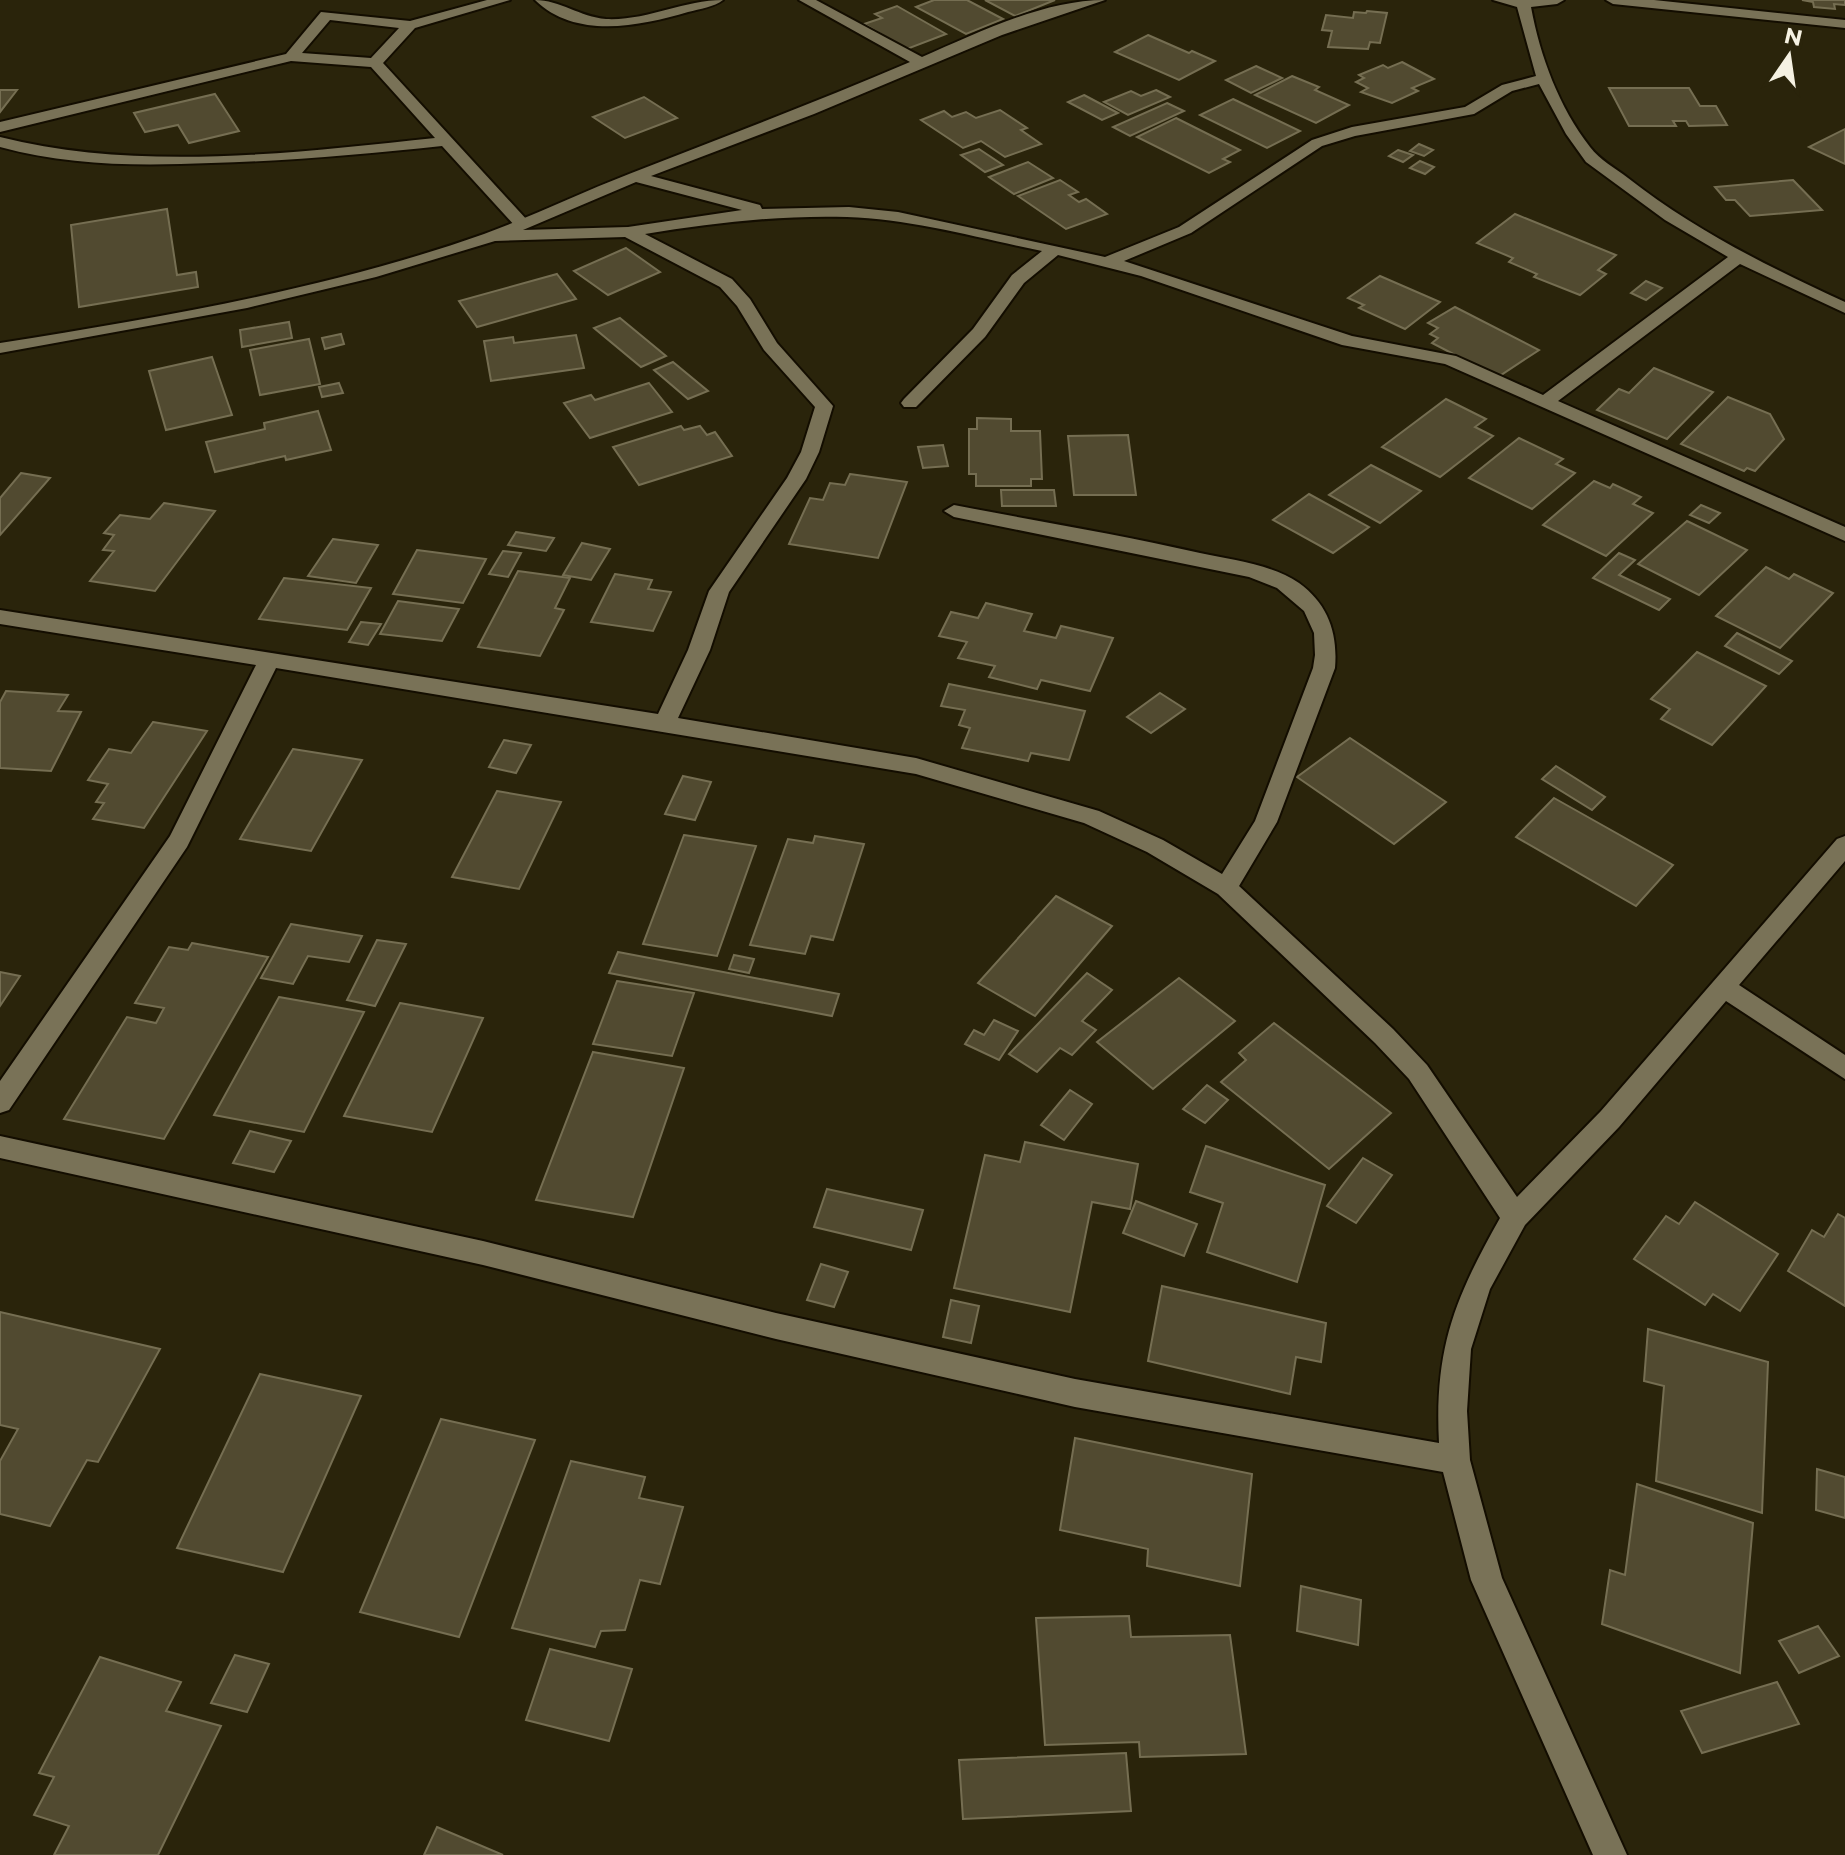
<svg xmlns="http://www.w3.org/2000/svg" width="1845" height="1855" viewBox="0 0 1845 1855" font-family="Montserrat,sans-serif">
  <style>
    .building { fill: #514a30; stroke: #756e52; stroke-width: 2 }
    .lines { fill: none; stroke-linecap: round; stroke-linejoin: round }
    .lane-casing { stroke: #130d00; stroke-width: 4 }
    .street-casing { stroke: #130d00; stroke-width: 4 }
    .lane { fill: #797257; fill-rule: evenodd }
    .street { fill: #797257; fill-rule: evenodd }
  </style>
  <rect width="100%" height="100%" fill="#2a240b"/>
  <!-- building -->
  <g class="building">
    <polygon points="934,0 967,0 1003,19 966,34 916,7"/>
    <polygon points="985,0 1055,0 1015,16"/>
    <polygon points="1845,0 1845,5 1834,4 1835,9 1814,7 1813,2 1802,0"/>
    <polygon points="897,6 946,34 907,49 864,24 882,18 875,14"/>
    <polygon points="1367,11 1387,13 1380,43 1370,42 1368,49 1328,47 1332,31 1322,30 1326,15 1353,18 1354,12 1366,13"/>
    <polygon points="1148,35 1189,53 1192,51 1215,61 1179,80 1115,52"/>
    <polygon points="1402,62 1434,79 1412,88 1418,91 1392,103 1361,92 1368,88 1356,82 1364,78 1359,75 1383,65 1388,68"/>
    <polygon points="1256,66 1282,78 1251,93 1226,80"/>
    <polygon points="1292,76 1319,87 1315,90 1349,105 1316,123 1255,95"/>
    <polygon points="1609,88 1689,88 1700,106 1716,106 1727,125 1689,126 1686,121 1673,121 1676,126 1629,126"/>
    <polygon points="0,90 17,90 0,112"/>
    <polygon points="1156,90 1170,97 1128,115 1104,102 1131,91 1141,96"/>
    <polygon points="215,94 239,131 189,143 178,125 145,132 134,113"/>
    <polygon points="1084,95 1118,113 1102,120 1068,102"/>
    <polygon points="644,97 677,118 625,138 593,117"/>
    <polygon points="1233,99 1300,131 1267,148 1200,115"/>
    <polygon points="1167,103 1184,111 1130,136 1113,127"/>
    <polygon points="1000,110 1027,128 1021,130 1041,144 1005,157 981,141 963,148 921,120 944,111 952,117 966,112 976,118"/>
    <polygon points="1176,118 1240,150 1223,159 1230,162 1209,173 1137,137"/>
    <polygon points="1845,129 1845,164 1809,147"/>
    <polygon points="1419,144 1433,150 1424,156 1410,151"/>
    <polygon points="979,149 1003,165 985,172 961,155"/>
    <polygon points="1398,150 1413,155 1403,162 1389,156"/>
    <polygon points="1420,161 1434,167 1425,174 1410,168"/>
    <polygon points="1028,162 1053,178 1014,194 989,177"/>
    <polygon points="1060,180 1078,192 1069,195 1079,202 1086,199 1107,214 1066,229 1018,196"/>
    <polygon points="1793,180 1822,210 1750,216 1735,200 1726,200 1715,187"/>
    <polygon points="167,209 177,275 196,272 198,287 79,307 71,225"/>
    <polygon points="1515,214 1616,255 1598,270 1606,274 1580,295 1534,277 1537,274 1509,262 1513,258 1477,243"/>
    <polygon points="626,248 660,272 608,295 574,271"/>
    <polygon points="557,274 576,299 477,327 459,301"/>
    <polygon points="1380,276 1440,302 1405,329 1359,308 1364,305 1348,298"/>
    <polygon points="1646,281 1662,288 1646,300 1631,293"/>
    <polygon points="1455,307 1539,350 1498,377 1432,343 1438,338 1430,334 1438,328 1428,323"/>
    <polygon points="620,318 666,356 641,367 594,328"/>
    <polygon points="289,322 292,338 242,347 240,330"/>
    <polygon points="341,334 344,344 325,349 322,338"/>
    <polygon points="576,335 584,368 491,381 484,341 513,337 514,343"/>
    <polygon points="309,339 320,384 260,395 250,350"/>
    <polygon points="212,357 232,415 166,430 149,371"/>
    <polygon points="673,362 708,391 688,399 654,370"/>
    <polygon points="1654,368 1713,392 1667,439 1597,410 1619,389 1629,393"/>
    <polygon points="339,383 343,393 322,397 319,387"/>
    <polygon points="649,383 672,412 590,438 564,403 591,395 595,400"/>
    <polygon points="1728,397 1770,414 1784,439 1755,471 1747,468 1744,471 1681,444"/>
    <polygon points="1446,399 1486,419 1475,427 1493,436 1440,477 1382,447"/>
    <polygon points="318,411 331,450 286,460 285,456 215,472 206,442 265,429 264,423"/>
    <polygon points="977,418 1011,419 1011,431 1040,431 1042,479 1031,479 1031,486 976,486 976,474 969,474 969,429 977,429"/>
    <polygon points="681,426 684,430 700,426 707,435 715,432 732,456 639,485 613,447"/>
    <polygon points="1128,435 1136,495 1074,495 1068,436"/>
    <polygon points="1519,438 1563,459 1556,464 1575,473 1532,509 1469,478"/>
    <polygon points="943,445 948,466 923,468 918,447"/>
    <polygon points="1371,465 1421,491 1380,523 1329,495"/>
    <polygon points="21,473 50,478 0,535 0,498"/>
    <polygon points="850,474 907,482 878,558 789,544 810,498 823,500 830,483 845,485"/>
    <polygon points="1594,481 1610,488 1613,484 1641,497 1633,504 1653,513 1606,556 1543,525"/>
    <polygon points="1001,490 1054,490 1056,506 1002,506"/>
    <polygon points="1309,494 1369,527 1333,553 1273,520"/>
    <polygon points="164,503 215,511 155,591 90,581 114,551 103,550 114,535 104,533 120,515 150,519"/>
    <polygon points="1701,505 1720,513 1709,523 1690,515"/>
    <polygon points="1687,521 1747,550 1699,595 1638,564"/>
    <polygon points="516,532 554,538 546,551 508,545"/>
    <polygon points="333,539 378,545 356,583 308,576"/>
    <polygon points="582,543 610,549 591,580 563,575"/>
    <polygon points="417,550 486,559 463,603 393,594"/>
    <polygon points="503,551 521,553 508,577 489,574"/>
    <polygon points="1619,553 1635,560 1619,575 1670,599 1659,610 1593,578"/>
    <polygon points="1766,567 1789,579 1794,574 1833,593 1780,648 1716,616"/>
    <polygon points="518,571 570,578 555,608 564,610 540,656 478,647"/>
    <polygon points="615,574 652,580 648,589 671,592 653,631 591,622"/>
    <polygon points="284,578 371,588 347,630 259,619"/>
    <polygon points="398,601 459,609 442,641 380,634"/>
    <polygon points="986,603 1032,614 1024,631 1056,638 1061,626 1113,638 1090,691 1041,680 1037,689 989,677 995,666 958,658 967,642 939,636 951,612 978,618"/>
    <polygon points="361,622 381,624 368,645 349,642"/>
    <polygon points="1737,633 1792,661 1779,674 1725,646"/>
    <polygon points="1697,652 1766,686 1712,745 1661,719 1670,709 1651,699"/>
    <polygon points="949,684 1085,711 1069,760 1031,753 1028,761 962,748 970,728 959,725 965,710 941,706"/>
    <polygon points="6,691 68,695 58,711 81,712 51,771 0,768 0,702"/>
    <polygon points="1160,693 1185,709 1151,733 1127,717"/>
    <polygon points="153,722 207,731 144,828 93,819 104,803 96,802 108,784 88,780 109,749 131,753"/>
    <polygon points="1350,738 1446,802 1394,844 1297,777"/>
    <polygon points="504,740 531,745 516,773 489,767"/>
    <polygon points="293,749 362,760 311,851 240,839"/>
    <polygon points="1556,766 1605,797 1592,810 1542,779"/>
    <polygon points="683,776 711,782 695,820 665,814"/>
    <polygon points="497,791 561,802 519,889 452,877"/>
    <polygon points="1554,798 1673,865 1636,906 1516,837"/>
    <polygon points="684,835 756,846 717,956 643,944"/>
    <polygon points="815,836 864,844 833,940 811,936 805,954 750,945 788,839 813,843"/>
    <polygon points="1056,896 1112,926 1035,1016 978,983"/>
    <polygon points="291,924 362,936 349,962 308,956 293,984 261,978"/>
    <polygon points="377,940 406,944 375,1006 347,1000"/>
    <polygon points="192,943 268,957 164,1139 64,1119 127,1017 156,1023 164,1008 135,1003 169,947 188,950"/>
    <polygon points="618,952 839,994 832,1016 609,973"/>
    <polygon points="734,955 754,959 749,973 729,969"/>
    <polygon points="0,972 20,976 0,1006"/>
    <polygon points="1087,973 1112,990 1082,1021 1096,1030 1072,1055 1060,1048 1037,1072 1009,1054"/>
    <polygon points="1179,978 1235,1021 1153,1089 1097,1042"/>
    <polygon points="617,981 694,993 672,1056 593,1044"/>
    <polygon points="279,997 364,1012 304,1132 214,1115"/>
    <polygon points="400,1003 483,1018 432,1132 344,1116"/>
    <polygon points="994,1020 1018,1031 999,1060 965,1044 974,1030 984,1035"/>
    <polygon points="1274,1023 1391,1113 1329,1169 1221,1082 1246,1060 1239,1053"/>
    <polygon points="593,1052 684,1068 633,1217 536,1200"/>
    <polygon points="1207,1085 1228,1100 1205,1123 1183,1109"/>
    <polygon points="1070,1090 1092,1104 1064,1140 1041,1125"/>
    <polygon points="250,1131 291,1141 274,1172 233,1163"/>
    <polygon points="1025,1142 1138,1164 1130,1209 1092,1202 1070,1312 954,1288 985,1155 1020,1162"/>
    <polygon points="1206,1146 1325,1185 1297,1282 1207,1252 1223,1203 1190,1192"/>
    <polygon points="1363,1158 1392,1175 1356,1223 1327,1206"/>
    <polygon points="827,1189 923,1210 911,1250 814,1227"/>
    <polygon points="1136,1201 1197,1224 1184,1256 1123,1233"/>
    <polygon points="1695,1202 1778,1254 1740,1311 1713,1294 1705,1305 1634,1259 1666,1216 1679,1224"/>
    <polygon points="1838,1214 1845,1218 1845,1306 1788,1271 1812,1230 1824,1237"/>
    <polygon points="821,1264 848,1272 834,1307 807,1300"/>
    <polygon points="1162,1286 1326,1323 1321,1362 1296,1357 1290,1394 1148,1361"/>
    <polygon points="951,1300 979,1306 971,1343 943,1337"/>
    <polygon points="0,1312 160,1349 98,1462 87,1460 50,1526 0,1514 0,1461 18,1429 0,1425"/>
    <polygon points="1648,1329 1768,1362 1762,1513 1656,1481 1664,1386 1644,1381"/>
    <polygon points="260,1374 361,1396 283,1572 177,1548"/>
    <polygon points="441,1419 535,1440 459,1637 360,1612"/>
    <polygon points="1075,1438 1252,1474 1240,1586 1147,1566 1148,1549 1060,1530"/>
    <polygon points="571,1461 645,1477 639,1498 683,1507 660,1584 640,1580 625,1630 601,1631 595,1647 512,1628"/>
    <polygon points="1817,1469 1845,1477 1845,1518 1816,1510"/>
    <polygon points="1637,1484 1753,1523 1740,1673 1602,1624 1610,1570 1625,1575"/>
    <polygon points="1301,1586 1361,1600 1358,1645 1297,1631"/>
    <polygon points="1129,1616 1131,1637 1230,1635 1246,1754 1140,1757 1139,1742 1045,1745 1036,1618"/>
    <polygon points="1818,1626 1839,1656 1799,1673 1779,1641"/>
    <polygon points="550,1649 632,1669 609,1741 526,1720"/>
    <polygon points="235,1655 269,1664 247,1712 211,1703"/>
    <polygon points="100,1657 181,1682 166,1711 221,1726 158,1855 54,1855 69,1826 34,1815 54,1777 39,1773"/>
    <polygon points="1777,1682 1799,1724 1702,1753 1681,1711"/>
    <polygon points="1126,1753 1131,1811 963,1819 959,1760"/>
    <polygon points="437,1827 503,1855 424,1855"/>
  </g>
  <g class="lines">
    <!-- lane casing -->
    <g class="lane-casing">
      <g id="lane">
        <path d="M487,0H510L415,28L383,63L528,221L530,224L528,227H516L442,146C366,154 289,161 211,163C139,166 70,166 0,147V137C138,172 294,153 435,138L371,67L291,61L0,132V122L286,54L321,12L410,21ZM330,20L399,28L371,58L302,53Z"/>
        <path d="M535,0C560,0 580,17 606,19C647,21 683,0 723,0C714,7 700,9 688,12C640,26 576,40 535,0Z"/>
      </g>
    </g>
    <!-- street casing -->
    <g class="street-casing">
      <g id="street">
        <path d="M799,0H816L922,57C978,33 1043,0 1105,0L1002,35L814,114L651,176L760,205L762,209L849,207L898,212L1105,257L1179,227L1312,140L1352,127L1465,107L1502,85L1536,76L1517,7L1493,0H1564L1557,4L1531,7C1540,56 1559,107 1590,147C1600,160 1615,168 1628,178C1694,230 1769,267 1845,302V313L1740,264L1558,401L1845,527V541L1445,364L1342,345L1141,276L1058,255L1024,283L985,337L916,407H904L901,403L904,399L973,329L1012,275L1042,251C978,238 912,219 847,217C779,215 712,223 645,234L732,279L750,299L777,343L833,406L819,452L806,479L729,592L710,650L678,718L916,758L1099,811L1163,840L1222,874L1255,821L1313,668L1315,655L1314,633L1304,611L1277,588L1249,577L954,517L944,511L954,505C1036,521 1118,534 1200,553C1232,560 1271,564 1299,583C1328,604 1338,633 1335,668L1277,822L1239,886L1393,1029L1427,1065L1517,1197L1601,1111L1837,839L1845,836V861L1739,985L1845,1055V1079L1726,1001L1619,1127L1525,1225L1490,1289L1471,1349L1467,1411L1470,1460L1502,1578L1627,1855H1593L1471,1580L1443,1472L1075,1407L776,1339L483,1265L0,1158V1136L483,1241L776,1313L1075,1379L1439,1443C1434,1348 1455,1298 1500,1218L1409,1079L1375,1043L1218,894L1147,852L1084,823L916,774L276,668L187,847L9,1110L0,1113V1081L170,836L256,665L0,624V610L658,714L688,650L709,591L787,478L801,452L815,407L764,350L737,306L720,287L625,237L495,241L376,277L247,308L0,353V343C163,317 328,289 484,234C533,216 580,193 629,174C723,137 817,102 910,62ZM1539,84L1566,134L1586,162L1665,220L1728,257L1543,395L1456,356L1352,336L1124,261L1191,233L1322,146L1355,136L1474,114L1512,91ZM636,182L742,210L628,227L523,230Z"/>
        <polygon points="1606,0 1654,0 1845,20 1845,28 1613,4"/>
      </g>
    </g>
    <!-- lane -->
    <use href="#lane" class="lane"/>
    <!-- street -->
    <use href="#street" class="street"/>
  </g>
  <!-- north arrow -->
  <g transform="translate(1789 56) rotate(13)" stroke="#2a240b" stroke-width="6" paint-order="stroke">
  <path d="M0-6L14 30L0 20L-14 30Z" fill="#f5f1e2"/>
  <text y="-12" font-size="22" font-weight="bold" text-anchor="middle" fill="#f5f1e2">N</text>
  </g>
</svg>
